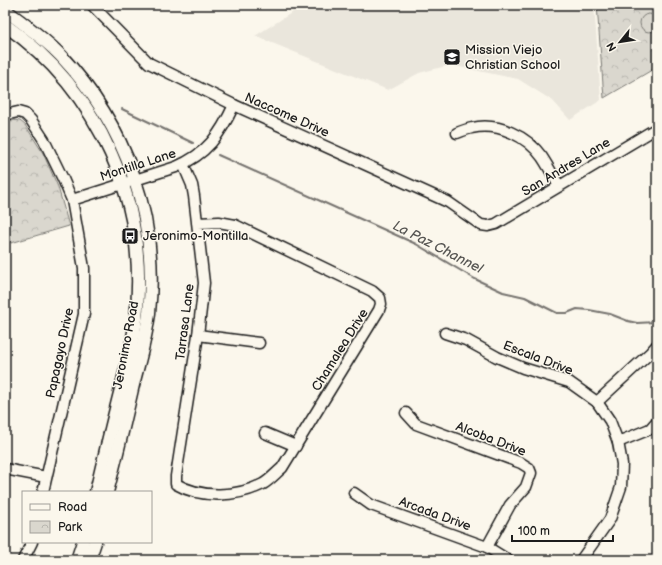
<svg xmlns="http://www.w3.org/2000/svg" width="662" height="565" viewBox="0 0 662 565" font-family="'Balsamiq Sans',sans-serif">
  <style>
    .built { fill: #eae6dc }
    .park { fill: url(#park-crowns); stroke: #7b7a75 }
    .pitch { fill: #dad7ce; stroke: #7b7a75 }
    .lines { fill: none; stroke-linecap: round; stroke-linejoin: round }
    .stream { stroke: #74726e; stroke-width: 2 }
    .minor-casing { stroke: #1c1c1c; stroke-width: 13 }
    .major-casing { stroke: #1c1c1c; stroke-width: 15 }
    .minor { stroke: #fbf7ec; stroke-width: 10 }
    .major { stroke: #fbf7ec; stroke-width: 12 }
    .labels { text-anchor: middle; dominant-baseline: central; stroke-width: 3; stroke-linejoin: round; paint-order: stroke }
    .poi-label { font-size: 13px; fill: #1c1c1c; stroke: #fbf7ec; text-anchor: start }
    .street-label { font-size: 13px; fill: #1c1c1c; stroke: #fbf7ec }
    .water-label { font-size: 14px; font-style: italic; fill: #575653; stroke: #fbf7ec }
  </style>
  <defs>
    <pattern id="park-crowns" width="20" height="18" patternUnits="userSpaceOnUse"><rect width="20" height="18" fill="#dad7ce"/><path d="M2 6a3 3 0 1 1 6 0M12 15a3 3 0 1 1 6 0" fill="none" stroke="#bab8b0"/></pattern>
  </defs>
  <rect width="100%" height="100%" fill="#fbf7ec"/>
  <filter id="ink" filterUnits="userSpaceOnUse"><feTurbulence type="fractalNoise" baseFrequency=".025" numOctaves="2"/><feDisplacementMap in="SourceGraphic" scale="8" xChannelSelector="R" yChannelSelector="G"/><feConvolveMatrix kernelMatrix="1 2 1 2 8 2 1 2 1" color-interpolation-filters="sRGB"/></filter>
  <g filter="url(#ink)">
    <!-- built -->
    <polygon class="built" points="304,5 594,5 601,100 570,120 553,101 518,79 450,65 419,73 388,90 255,36"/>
    <!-- park -->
    <g class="park">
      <polygon points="597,5 657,5 657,67 604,98"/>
      <polygon points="14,120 20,121 25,125 43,153 58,187 69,226 11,243 5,230 5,123"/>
    </g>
    <!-- pitch -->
    <circle class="pitch" cx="649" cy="23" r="9"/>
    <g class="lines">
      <!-- stream -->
      <g class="stream">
        <polyline points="122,109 193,143"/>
        <polyline points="218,155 416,244 475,279 503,292 525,297 557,313 567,313 577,309 589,310 610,314 628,321 637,323 656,322"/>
        <polyline points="652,560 657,554"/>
      </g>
      <!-- minor casing -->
      <g class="minor-casing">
        <g id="minor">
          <polyline points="92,5 149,63 234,105 448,202 481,225 488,226 496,224 657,128"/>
          <polyline points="5,115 18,112 25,114 31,120 44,140 63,179 72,200 84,268 84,314 43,492"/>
          <path d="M457,133C462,131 467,129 472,128C498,122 527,136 542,157C548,166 554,177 559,186"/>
          <path d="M183,164L192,185L194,196L204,283L198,335L176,476V484C202,499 237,497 263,484C270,480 276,473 282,468L379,310L381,304L380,298L372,291L235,225L219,222L197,223"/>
          <path d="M72,200L176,167C207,154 220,135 234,105"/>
          <polyline points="445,333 466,340 497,357 523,368 569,382 597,402 610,421 618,442 622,464 621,487 610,519 581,560"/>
          <polyline points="198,335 259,343"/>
          <polyline points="597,402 650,353 657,345"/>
          <polyline points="406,413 416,424 521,463 529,468 531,473 526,487 510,505 487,547"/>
          <polyline points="265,433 296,446"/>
          <polyline points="618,442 650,429 657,421"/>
          <polyline points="5,469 46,477"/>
          <polyline points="354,493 371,505 487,547 508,560"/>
          <polyline points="23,560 32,542"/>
        </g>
      </g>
      <!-- major casing -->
      <g class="major-casing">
        <g id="major">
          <path d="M5,10C24,24 44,38 61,56C126,125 159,218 149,313C146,339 138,364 132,389C124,424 116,458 107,492"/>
          <path d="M5,25C100,91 149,204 136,319C133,343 127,366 121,389C112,424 104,458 96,492"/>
          <polyline points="77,560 83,542"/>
          <polyline points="89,560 95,542"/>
        </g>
      </g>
      <!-- minor -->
      <use href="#minor" class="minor"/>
      <!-- major -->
      <use href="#major" class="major"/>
    </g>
  </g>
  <!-- icons -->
  <defs>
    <g id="school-square" transform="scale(0.9)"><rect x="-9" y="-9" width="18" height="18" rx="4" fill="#1c1c1c" stroke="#fbf7ec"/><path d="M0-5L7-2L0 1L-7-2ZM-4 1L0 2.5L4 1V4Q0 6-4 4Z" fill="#fff"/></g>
    <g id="bus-square" transform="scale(0.9)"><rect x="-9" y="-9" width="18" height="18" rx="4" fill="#1c1c1c" stroke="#fbf7ec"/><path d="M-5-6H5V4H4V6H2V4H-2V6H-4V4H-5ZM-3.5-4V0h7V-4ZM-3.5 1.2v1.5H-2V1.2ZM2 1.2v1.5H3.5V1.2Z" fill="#fff"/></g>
  </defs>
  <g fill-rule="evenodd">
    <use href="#school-square" x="452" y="57"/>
    <use href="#bus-square" x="130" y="236"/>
  </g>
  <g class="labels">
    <!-- poi labels -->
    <g class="poi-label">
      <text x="465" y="50">Mission Viejo<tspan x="465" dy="15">Christian School</tspan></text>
      <text x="143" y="236">Jeronimo-Montilla</text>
    </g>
    <!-- street labels -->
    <g class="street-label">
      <text transform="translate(287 115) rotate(24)">Naccome Drive</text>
      <text transform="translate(138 165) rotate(-18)">Montilla Lane</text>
      <text transform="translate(566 167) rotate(-31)">San Andres Lane</text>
      <text transform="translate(185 322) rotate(-83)">Tarrasa Lane</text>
      <text transform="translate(126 345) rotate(-79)">Jeronimo Road</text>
      <text transform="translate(340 350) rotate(-58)">Chamalea Drive</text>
      <text transform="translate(60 353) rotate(-78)">Papagayo Drive</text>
      <text transform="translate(538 358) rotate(21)">Escala Drive</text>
      <text transform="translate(491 439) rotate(21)">Alcoba Drive</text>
      <text transform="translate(435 514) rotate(20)">Arcada Drive</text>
    </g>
    <!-- water labels -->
    <g class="water-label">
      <text transform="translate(438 247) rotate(27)">La Paz Channel</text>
    </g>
  </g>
  <!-- margin -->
  <rect width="662" height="565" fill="none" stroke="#fbf7ec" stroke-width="20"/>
  <rect x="10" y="10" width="642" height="545" fill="none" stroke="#1c1c1c" stroke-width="1.5" filter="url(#ink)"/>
  <!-- legend -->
  <rect x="22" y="491" width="130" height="52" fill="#fbf7ec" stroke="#a29f99"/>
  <rect x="30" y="504" width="20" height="6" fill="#fbf7ec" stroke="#a29f99"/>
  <text x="58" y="511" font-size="12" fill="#1c1c1c">Road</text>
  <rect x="30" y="521" width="20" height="12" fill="url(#park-crowns)" stroke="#a29f99"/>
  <text x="58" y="531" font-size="12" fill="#1c1c1c">Park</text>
  <!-- north arrow -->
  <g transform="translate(620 42) rotate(240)" stroke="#fbf7ec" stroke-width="3" paint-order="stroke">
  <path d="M0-3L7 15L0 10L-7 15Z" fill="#1c1c1c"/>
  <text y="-6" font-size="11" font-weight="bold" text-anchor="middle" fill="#1c1c1c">N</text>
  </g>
  <!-- scale -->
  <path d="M512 535v6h101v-6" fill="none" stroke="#1c1c1c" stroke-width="2"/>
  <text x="518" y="535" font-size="12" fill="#1c1c1c" stroke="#fbf7ec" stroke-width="3" paint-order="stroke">100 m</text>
</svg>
